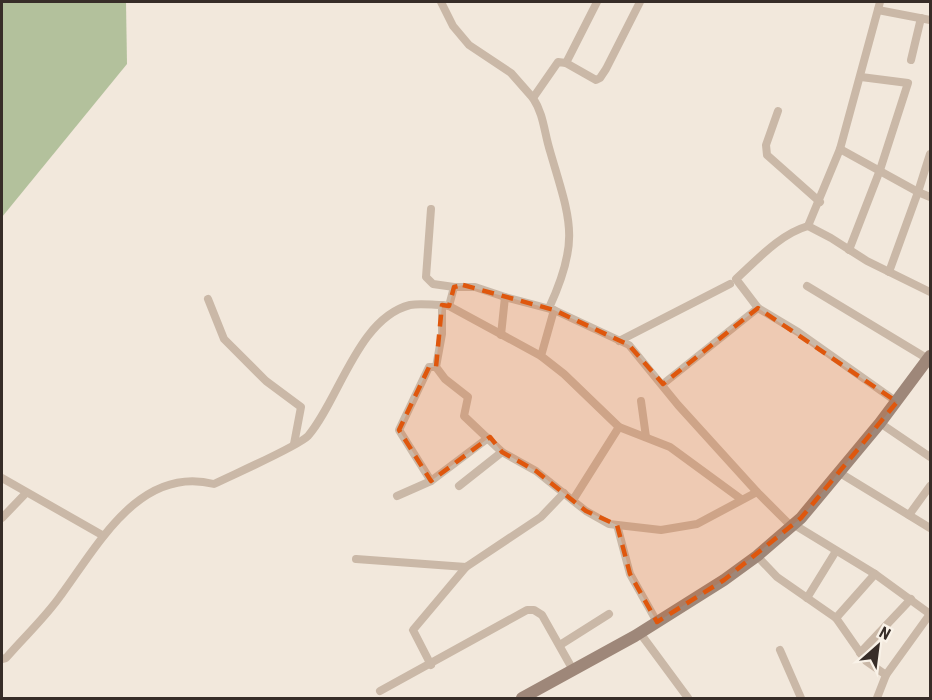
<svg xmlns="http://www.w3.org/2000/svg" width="932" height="700" viewBox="0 0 932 700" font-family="'Roboto Condensed',sans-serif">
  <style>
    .green { fill: #b3c19c }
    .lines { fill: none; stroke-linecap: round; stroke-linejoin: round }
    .minor { stroke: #cab8a7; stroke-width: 8 }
    .secondary { stroke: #9e8779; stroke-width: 12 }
    .marked { fill: #df570d; fill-opacity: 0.2; stroke: #df570d; stroke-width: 4.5; stroke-dasharray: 12 8; stroke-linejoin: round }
  </style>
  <rect width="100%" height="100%" fill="#f2e8dc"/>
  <!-- green -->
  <polygon class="green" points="2,2 126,2 127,64 2,217"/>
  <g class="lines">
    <!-- minor -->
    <g class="minor">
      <polyline points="441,2 453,26 469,45 511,73 533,98"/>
      <polyline points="597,2 566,63 596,80 600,78 606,69 640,2"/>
      <polyline points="880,2 840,149 808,226 831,238 867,261 930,292"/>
      <polyline points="878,10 930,20"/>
      <polyline points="911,60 921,18"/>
      <polyline points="778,111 766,145 767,155 820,202"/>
      <polyline points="840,149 918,192 889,272"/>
      <polyline points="930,154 918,192 930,197"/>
      <polyline points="431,209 426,277 433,284 454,287 449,306 442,305"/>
      <polyline points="849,250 880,170 908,83 861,77"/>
      <polyline points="807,286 928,359"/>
      <polyline points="454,287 475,287 505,297"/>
      <polyline points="208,299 224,339 266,381 301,407 294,444"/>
      <polyline points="449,306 541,356"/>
      <path d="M549,308C581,239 570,220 550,151C544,132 544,115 533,98L558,62L566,63"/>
      <path d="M758,308L736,279C757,260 780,234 808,226"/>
      <polyline points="554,310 541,356 564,374 619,427 670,447 741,499"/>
      <polyline points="501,335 505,297 554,310 629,345 678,405 757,492"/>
      <polyline points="619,341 730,284"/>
      <polyline points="663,384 758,308 798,332 897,402"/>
      <polyline points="641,401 646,437"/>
      <polyline points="880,423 930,457"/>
      <polyline points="840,473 930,528"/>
      <polyline points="2,478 102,535"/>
      <polyline points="431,481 399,430 429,367 436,367"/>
      <polyline points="459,486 502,452"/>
      <polyline points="397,496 431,481 488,438"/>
      <polyline points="573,500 619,427"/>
      <polyline points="909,515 930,486"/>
      <polyline points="2,518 26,493"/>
      <polyline points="793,524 875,574 930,614"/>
      <polyline points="617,525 630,574 657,622"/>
      <polyline points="757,556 777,577 836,618 866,661 886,675"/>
      <polyline points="356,559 466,567 541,517 564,493"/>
      <polyline points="807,598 836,551"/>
      <polyline points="836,618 875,574"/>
      <polyline points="640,633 688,698"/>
      <polyline points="560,645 609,614"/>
      <polyline points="780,650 801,698"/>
      <polyline points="860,653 911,599"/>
      <path d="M2,659L6,658C24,637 45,618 61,595C98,545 140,465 214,484C232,475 297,447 308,436C339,400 358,318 410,305C420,303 432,305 442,305V334L436,367L445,379L468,397L464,416L502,452L536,471L586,511L609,524L661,530L697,524L757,492L791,526"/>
      <polyline points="431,665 413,630 466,567"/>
      <polyline points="380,691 527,610 534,610 542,615 573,670"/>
      <polyline points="877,698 886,675 930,614"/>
    </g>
    <!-- secondary -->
    <polyline class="secondary" points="522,698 635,636 724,580 757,556 801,518 880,423 930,356"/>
  </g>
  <!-- marked area -->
  <path class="marked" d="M463,285L554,310L629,345L663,384L758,308L897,402L801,518L724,580L657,622L630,574L617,525L586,511L536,471L502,452L490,437L431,481L399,430L429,367H436L442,305L449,306L454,287Z"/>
  <!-- border -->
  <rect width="932" height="700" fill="none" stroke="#372d28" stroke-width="6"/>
  <!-- north arrow -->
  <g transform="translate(878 646) rotate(28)" stroke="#f9f2e8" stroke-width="4.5" paint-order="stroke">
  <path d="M0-4.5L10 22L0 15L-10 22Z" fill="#372d28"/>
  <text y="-9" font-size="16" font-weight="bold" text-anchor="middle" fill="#372d28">N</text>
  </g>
</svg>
